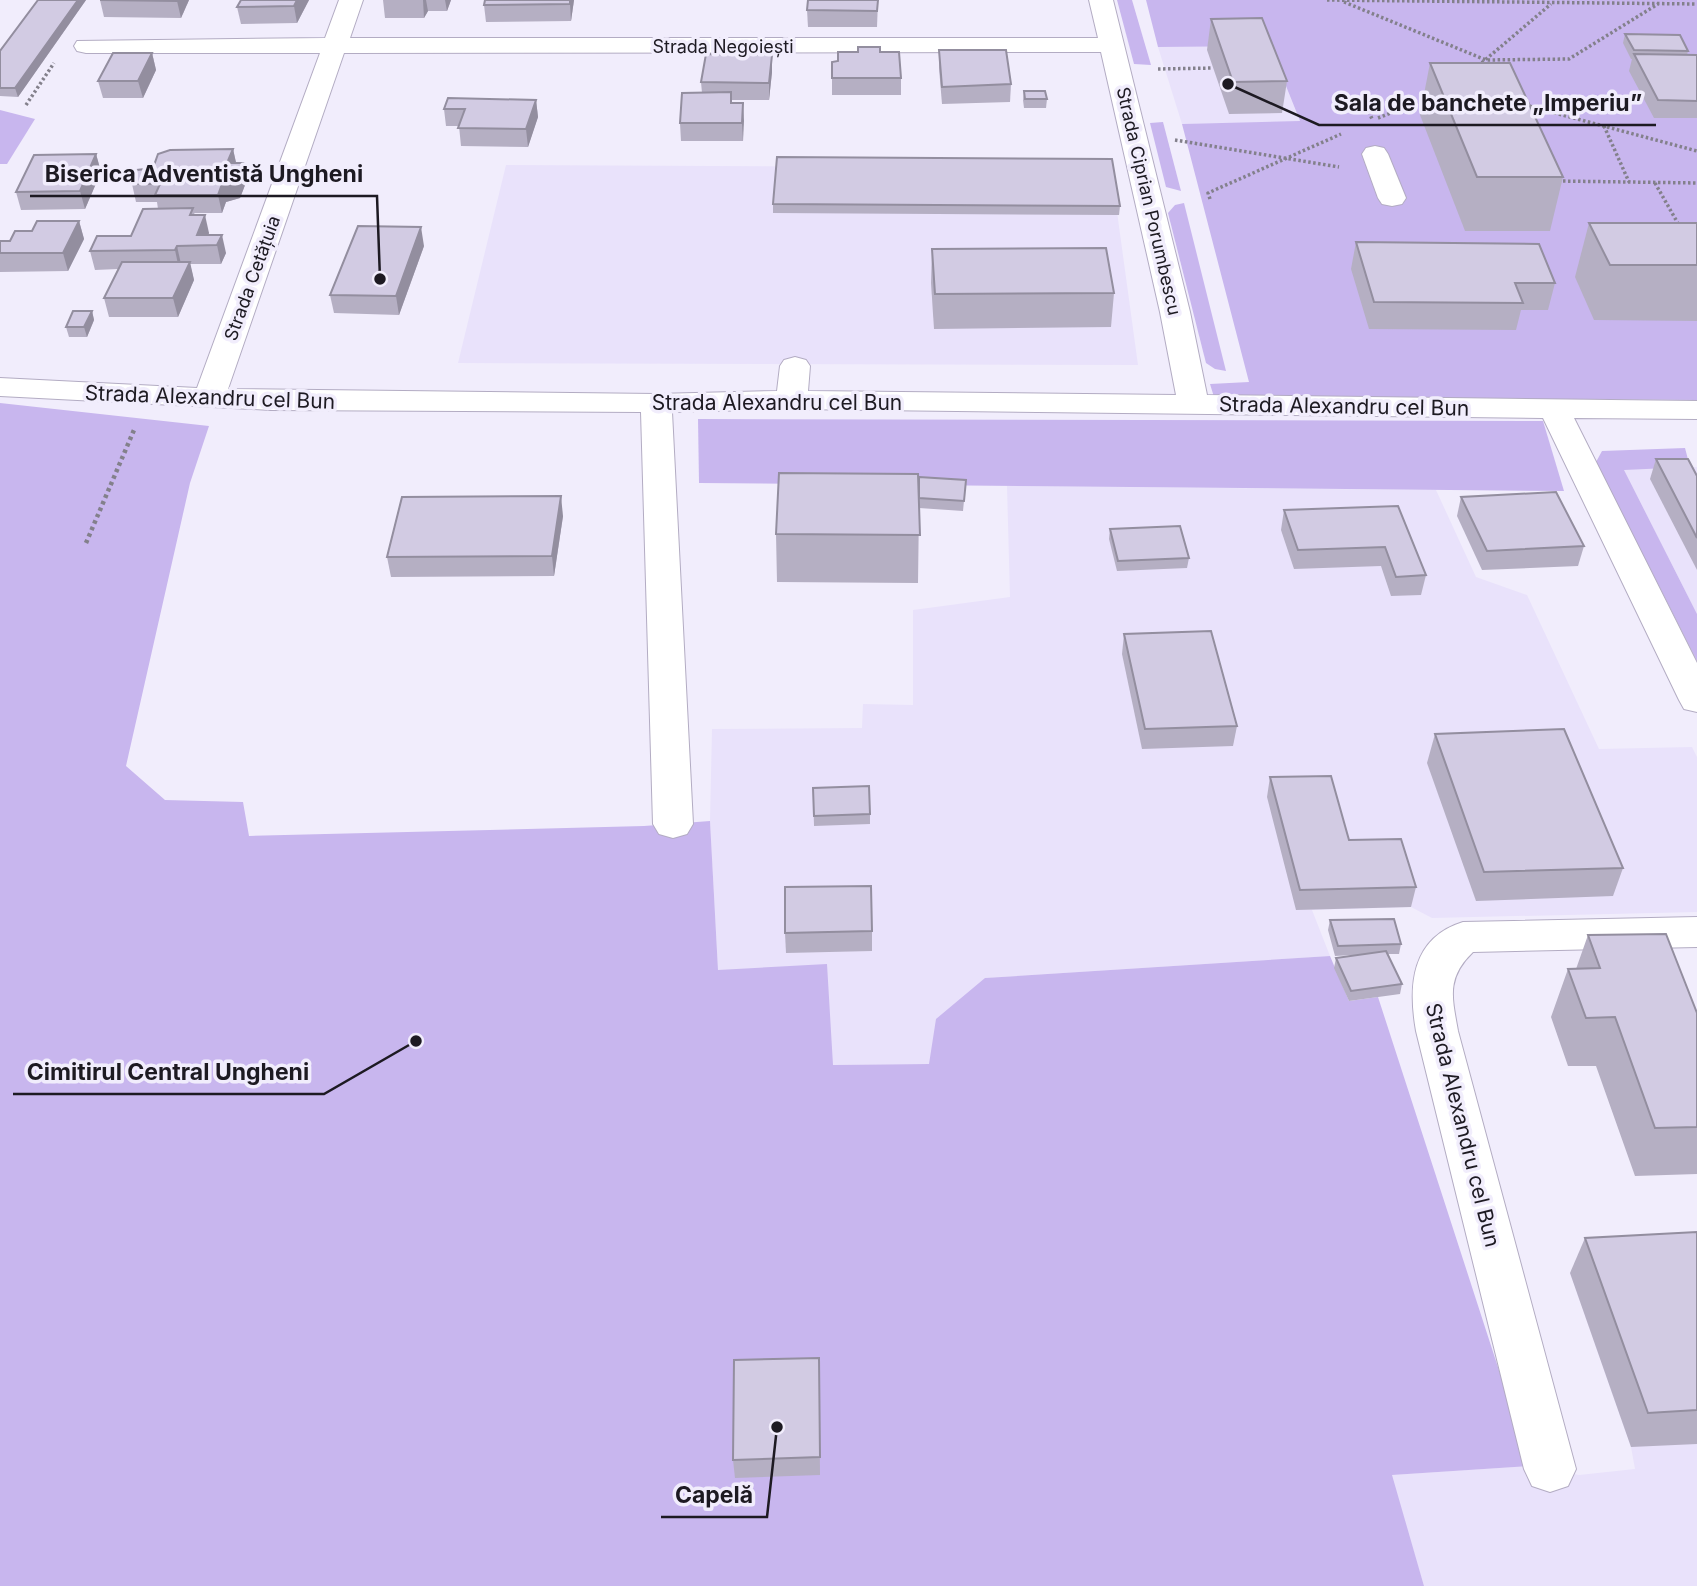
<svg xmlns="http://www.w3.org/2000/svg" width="1697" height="1586" viewBox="0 0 1697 1586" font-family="Inter,sans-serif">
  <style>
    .built { fill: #e9e2fb }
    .green { fill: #c8b6ee }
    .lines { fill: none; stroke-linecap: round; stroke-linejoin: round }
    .minor-casing { stroke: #b3acc3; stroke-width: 2 }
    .path-far1 { stroke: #83808b; stroke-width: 3.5; stroke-dasharray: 2.5 2.5; stroke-linecap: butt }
    .path { stroke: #83808b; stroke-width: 4.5; stroke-dasharray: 3.5 3.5; stroke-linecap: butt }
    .minor { fill: #fff; fill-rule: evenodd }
    .wall { fill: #b5afc3 }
    .shaded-wall { fill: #938e9f }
    .building { fill: #d2cbe3; stroke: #938e9f; stroke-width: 2 }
    .labels { text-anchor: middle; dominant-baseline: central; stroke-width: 7; stroke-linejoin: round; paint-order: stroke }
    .far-street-label { font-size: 18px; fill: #1d1a22; stroke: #f1edfc }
    .street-label { font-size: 21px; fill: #1d1a22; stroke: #f1edfc }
    .leader { fill: none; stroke: #1d1a22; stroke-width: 2.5 }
    .callout-dot { fill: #1d1a22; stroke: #f1edfc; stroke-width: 2.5 }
    .callout-label { font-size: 23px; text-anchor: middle; font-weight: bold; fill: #1d1a22; stroke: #f1edfc; stroke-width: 7; stroke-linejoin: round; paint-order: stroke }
  </style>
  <rect width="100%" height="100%" fill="#f1edfc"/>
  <!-- built -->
  <g class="built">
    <polygon points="1270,45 1300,122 1182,124 1158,47"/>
    <polygon points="506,165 1111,168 1138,365 458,363"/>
    <polygon points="1697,467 1697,614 1623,469"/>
    <polygon points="1007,486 1436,490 1476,577 1527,595 1599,749 1692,747 1697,757 1697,912 1432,918 1411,907 1312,910 1330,956 985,978 929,1064 833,1065 718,970 710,821 712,729 862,728 863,704 913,705 913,610 1010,597"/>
    <polygon points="1697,1266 1697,1586 1424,1586 1391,1475 1530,1466 1579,1475 1635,1469 1631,1447 1570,1273"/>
  </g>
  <!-- green -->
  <g class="green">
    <polygon points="1117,0 1132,0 1151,65 1134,64"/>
    <polygon points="1146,0 1697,0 1697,400 1214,397 1210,384 1249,382 1182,124 1300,121 1270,46 1158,47"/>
    <polygon points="0,110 35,119 7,164 0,164"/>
    <polygon points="1163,122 1181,191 1166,187 1150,123"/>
    <polygon points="1184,203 1226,371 1215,369 1206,363 1168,213 1175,205"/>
    <polygon points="0,403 209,426 190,483 126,766 165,800 243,802 249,836 644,826 710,821 718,970 827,964 833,1065 929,1064 936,1019 985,978 1330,956 1349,1001 1378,997 1530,1466 1392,1475 1424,1586 0,1586"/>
    <polygon points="698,419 1543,421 1564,491 699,483"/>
    <polygon points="1685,448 1690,467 1624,470 1697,614 1697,661 1596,462 1602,451"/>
  </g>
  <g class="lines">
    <!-- minor casing -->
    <g class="minor-casing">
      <g id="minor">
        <path d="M339,0H363L350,38H1098L1089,0H1113L1190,312L1207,395L1697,401V419L1574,418L1697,663V712L1684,709L1679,700L1543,418L792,409L672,412L693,824L687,834L673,838L659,834L653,824L641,412L271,410L0,396V378L197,388L320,53H86L77,51L74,46L77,41L325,38ZM1101,52L1160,312L1176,395L808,391L810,366L806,360L795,357L784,360L780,366L777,391L656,394L228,389L344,53Z"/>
        <polygon points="1375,146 1384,148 1388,154 1406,198 1402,204 1392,206 1382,204 1378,198 1362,154 1366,148"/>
        <path d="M1697,917V947L1473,952C1446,978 1452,997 1458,1031L1576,1469L1568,1486L1550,1492L1532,1486L1524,1469L1416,1031C1408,986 1411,938 1463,922Z"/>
      </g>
    </g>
    <!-- path-far1 -->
    <g class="path-far1">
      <polyline points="1327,0 1697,4"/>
      <polyline points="1344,2 1486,60 1569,59 1658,4"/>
      <polyline points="1478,66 1551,4"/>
      <polyline points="1158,69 1213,68"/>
      <polyline points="1385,102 1413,102"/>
      <polyline points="26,105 54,63"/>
      <polyline points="1525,105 1697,151"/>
      <polyline points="1367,107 1372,119"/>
      <polyline points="1378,118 1429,98"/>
      <polyline points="1604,126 1629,182"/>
      <polyline points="1175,140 1339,167"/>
      <polyline points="1558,181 1697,183"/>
      <polyline points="1655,183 1680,227"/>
      <polyline points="1210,199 1208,193 1341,134"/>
    </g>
    <!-- path -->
    <polyline class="path" points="86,543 134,430"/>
    <!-- minor -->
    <use href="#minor" class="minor"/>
  </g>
  <!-- wall -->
  <g class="wall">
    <polygon points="38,0 86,0 18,97 0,96 0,51"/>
    <polygon points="100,0 189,0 181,18 104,17"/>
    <polygon points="241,0 309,0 297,23 241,24 237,7"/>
    <polygon points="383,0 451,0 447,11 428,11 424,18 385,18"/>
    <polygon points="574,0 571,21 486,22 484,5"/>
    <polygon points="878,0 877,27 808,27 807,10"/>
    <polygon points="1211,19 1287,81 1282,113 1229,114 1207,50"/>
    <polygon points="1625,34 1688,51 1687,55 1697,55 1697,118 1654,118 1629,71 1632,59 1631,59 1623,43"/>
    <polygon points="939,50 1011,84 1010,102 942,104 939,68"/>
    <polygon points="880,52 901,78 901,95 832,95 832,62 838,61"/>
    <polygon points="152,53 156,70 143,98 103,98 98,81"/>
    <polygon points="1430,63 1563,177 1550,231 1465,231 1420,115"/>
    <polygon points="772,72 769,100 731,100 731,103 743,103 743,141 681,141 680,123 702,93 701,82"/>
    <polygon points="1024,91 1047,99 1046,108 1024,108 1023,100"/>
    <polygon points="536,100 538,117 528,147 461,146 459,126 446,126 444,109"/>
    <polygon points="233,149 236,163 243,163 247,180 240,198 226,202 222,213 194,213 209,233 208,235 226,253 221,264 190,264 194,280 178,317 109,317 104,298 118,269 95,270 90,251 131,236 158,209 157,202 136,202 132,184 153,168"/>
    <polygon points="96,154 101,172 85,209 21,210 16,192"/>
    <polygon points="773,204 1120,206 1119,215 773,213"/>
    <polygon points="79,221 84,239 68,271 0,272 0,241 10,241"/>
    <polygon points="1589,223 1697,223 1697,321 1594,320 1575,277"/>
    <polygon points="1356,242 1555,283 1548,310 1521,310 1516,330 1369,329 1351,269"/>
    <polygon points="424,246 399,315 334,313 330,295"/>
    <polygon points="932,249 1114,293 1111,327 934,329 931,283"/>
    <polygon points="92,311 94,320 87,337 69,337 66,327"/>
    <polygon points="1656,459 1697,476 1697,570 1650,479"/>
    <polygon points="919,477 966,480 963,511 919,508 918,583 777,582 776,534"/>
    <polygon points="1461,497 1584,546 1578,566 1482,570 1457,516"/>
    <polygon points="1398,506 1426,575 1421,595 1391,596 1381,566 1294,569 1281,530 1284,510"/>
    <polygon points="563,516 554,576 391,577 387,557"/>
    <polygon points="1110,529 1189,558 1187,568 1117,571 1109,539"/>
    <polygon points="1124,634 1237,726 1233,746 1142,749 1122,654"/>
    <polygon points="1435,734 1623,868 1613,896 1476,901 1427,763"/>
    <polygon points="1270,777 1349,840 1416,887 1411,907 1296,910 1267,797"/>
    <polygon points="813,788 870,814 870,824 814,826"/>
    <polygon points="1330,920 1401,944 1399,954 1388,954 1402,984 1400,994 1349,1001 1334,968 1336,958 1353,955 1335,956 1328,930"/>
    <polygon points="872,931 872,951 786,953 785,933"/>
    <polygon points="1588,935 1697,1013 1697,1174 1635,1176 1596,1066 1568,1066 1551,1017 1568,969 1576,969"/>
    <polygon points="1697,1232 1697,1444 1631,1447 1570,1273 1585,1238"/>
    <polygon points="819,1358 820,1475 735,1478 733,1460"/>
  </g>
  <!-- shaded-wall -->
  <g class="shaded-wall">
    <polygon points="78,0 86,0 18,97 15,88"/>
    <polygon points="178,0 189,0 181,18 177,1"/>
    <polygon points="297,0 309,0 297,23 294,6"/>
    <polygon points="423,0 426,0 428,11 424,18"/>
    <polygon points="445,0 451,0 447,11"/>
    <polygon points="570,0 574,0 571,21 570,4"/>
    <polygon points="152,53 156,70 143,98 138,81"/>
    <polygon points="772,55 772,72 769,100 769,83"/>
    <polygon points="536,100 538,117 528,147 526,129"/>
    <polygon points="743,103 744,121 743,141 742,123"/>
    <polygon points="233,149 237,167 227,163"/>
    <polygon points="96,154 101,172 85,209 80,191"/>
    <polygon points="243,163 247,180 240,198 226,202 222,213 218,195 222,184"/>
    <polygon points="205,215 209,233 204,245 197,235"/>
    <polygon points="79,221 84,239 68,271 63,253"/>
    <polygon points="421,227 424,246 399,315 396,296"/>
    <polygon points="222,235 226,253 221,264 217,245"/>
    <polygon points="177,246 181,264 179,269 175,250"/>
    <polygon points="190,262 194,280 178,317 173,298"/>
    <polygon points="92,311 94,320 87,337 84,327"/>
    <polygon points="561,496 563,516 554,576 552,556"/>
  </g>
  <!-- building -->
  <g class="building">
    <polygon points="38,0 78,0 15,88 0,88 0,51"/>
    <polygon points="100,0 178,0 177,1"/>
    <polygon points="241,0 297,0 294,6 237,7"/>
    <polygon points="485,0 570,0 570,4 484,5"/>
    <polygon points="808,0 878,0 877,11 807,10"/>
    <polygon points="1262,18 1287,81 1233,82 1211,19"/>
    <polygon points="1625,34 1680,35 1688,51 1634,50"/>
    <polygon points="858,47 880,47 880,52 899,52 901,78 832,78 832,62 838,61 838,52 858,52"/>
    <polygon points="939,50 1006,50 1011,84 942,87"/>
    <polygon points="113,53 152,53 138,81 98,81"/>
    <polygon points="706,54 772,55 769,83 701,82"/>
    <polygon points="1634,54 1697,55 1697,101 1658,100"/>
    <polygon points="1430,63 1510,63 1563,177 1477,177"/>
    <polygon points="1024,91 1045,91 1047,99 1025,99"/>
    <polygon points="731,92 731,103 743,103 742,123 680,123 682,93"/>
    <polygon points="448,98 536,100 526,129 458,128 465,109 444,109"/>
    <polygon points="233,149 227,163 243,163 236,180 222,184 218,195 155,195 160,184 132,184 137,170 153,168 158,154 170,150"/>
    <polygon points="96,154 80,191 16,192 34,155"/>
    <polygon points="777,157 1112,159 1120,206 773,204"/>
    <polygon points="193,208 190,215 205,215 197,235 222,235 217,245 177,246 175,250 90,251 97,236 131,236 143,209"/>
    <polygon points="37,221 79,221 63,253 0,253 0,241 10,241 15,231 32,231"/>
    <polygon points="1589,223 1697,223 1697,265 1610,265"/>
    <polygon points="358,226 421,227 396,296 330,295"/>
    <polygon points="1356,242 1539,244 1555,283 1515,283 1523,303 1374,302"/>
    <polygon points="1106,248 1114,293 935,294 932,249"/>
    <polygon points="122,262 190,262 173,298 104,298"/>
    <polygon points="73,311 92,311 84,327 66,327"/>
    <polygon points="1656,459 1688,459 1697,476 1697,538"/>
    <polygon points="779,473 918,474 920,535 776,534"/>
    <polygon points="919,477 966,480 964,501 919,498"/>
    <polygon points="1556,492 1584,546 1487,551 1461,497"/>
    <polygon points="561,496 552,556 387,557 402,497"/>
    <polygon points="1398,506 1426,575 1396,577 1385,547 1298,550 1284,510"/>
    <polygon points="1180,526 1189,558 1118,561 1110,529"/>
    <polygon points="1211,631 1237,726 1145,729 1124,634"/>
    <polygon points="1564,729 1623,868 1484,872 1435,734"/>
    <polygon points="1331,776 1349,840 1401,839 1416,887 1300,890 1270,777"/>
    <polygon points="869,786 870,814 814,816 813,788"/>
    <polygon points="871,886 872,931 785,933 785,887"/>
    <polygon points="1394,919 1401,944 1338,946 1330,920"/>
    <polygon points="1666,934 1697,1013 1697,1127 1655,1128 1615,1017 1586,1018 1568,969 1600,968 1588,935"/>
    <polygon points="1386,951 1402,984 1351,991 1336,958"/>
    <polygon points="1697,1232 1697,1410 1648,1413 1585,1238"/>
    <polygon points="819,1358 820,1457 733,1460 734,1360"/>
  </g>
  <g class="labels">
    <!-- far-street labels -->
    <g class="far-street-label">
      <text x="723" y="46">Strada Negoiești</text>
      <text transform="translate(1149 201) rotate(77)">Strada Ciprian Porumbescu</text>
      <text transform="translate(252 278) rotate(-70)">Strada Cetățuia</text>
    </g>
    <!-- street labels -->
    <g class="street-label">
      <text transform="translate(210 397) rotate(2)">Strada Alexandru cel Bun</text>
      <text x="777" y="402">Strada Alexandru cel Bun</text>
      <text transform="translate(1344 406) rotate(1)">Strada Alexandru cel Bun</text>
      <text transform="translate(1463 1125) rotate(76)">Strada Alexandru cel Bun</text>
    </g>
  </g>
  <!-- callouts -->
  <path class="leader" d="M1228 84L1319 125H1656M380 279L377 196H30M416 1041L324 1094H13M777 1427L767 1517H661"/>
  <g class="callout-dot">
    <circle cx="1228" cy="84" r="7"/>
    <circle cx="380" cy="279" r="7"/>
    <circle cx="416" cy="1041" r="7"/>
    <circle cx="777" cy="1427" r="7"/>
  </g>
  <g class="callout-label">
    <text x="1488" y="111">Sala de banchete „Imperiu”</text>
    <text x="204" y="182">Biserica Adventistă Ungheni</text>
    <text x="168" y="1080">Cimitirul Central Ungheni</text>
    <text x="714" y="1503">Capelă</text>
  </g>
</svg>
